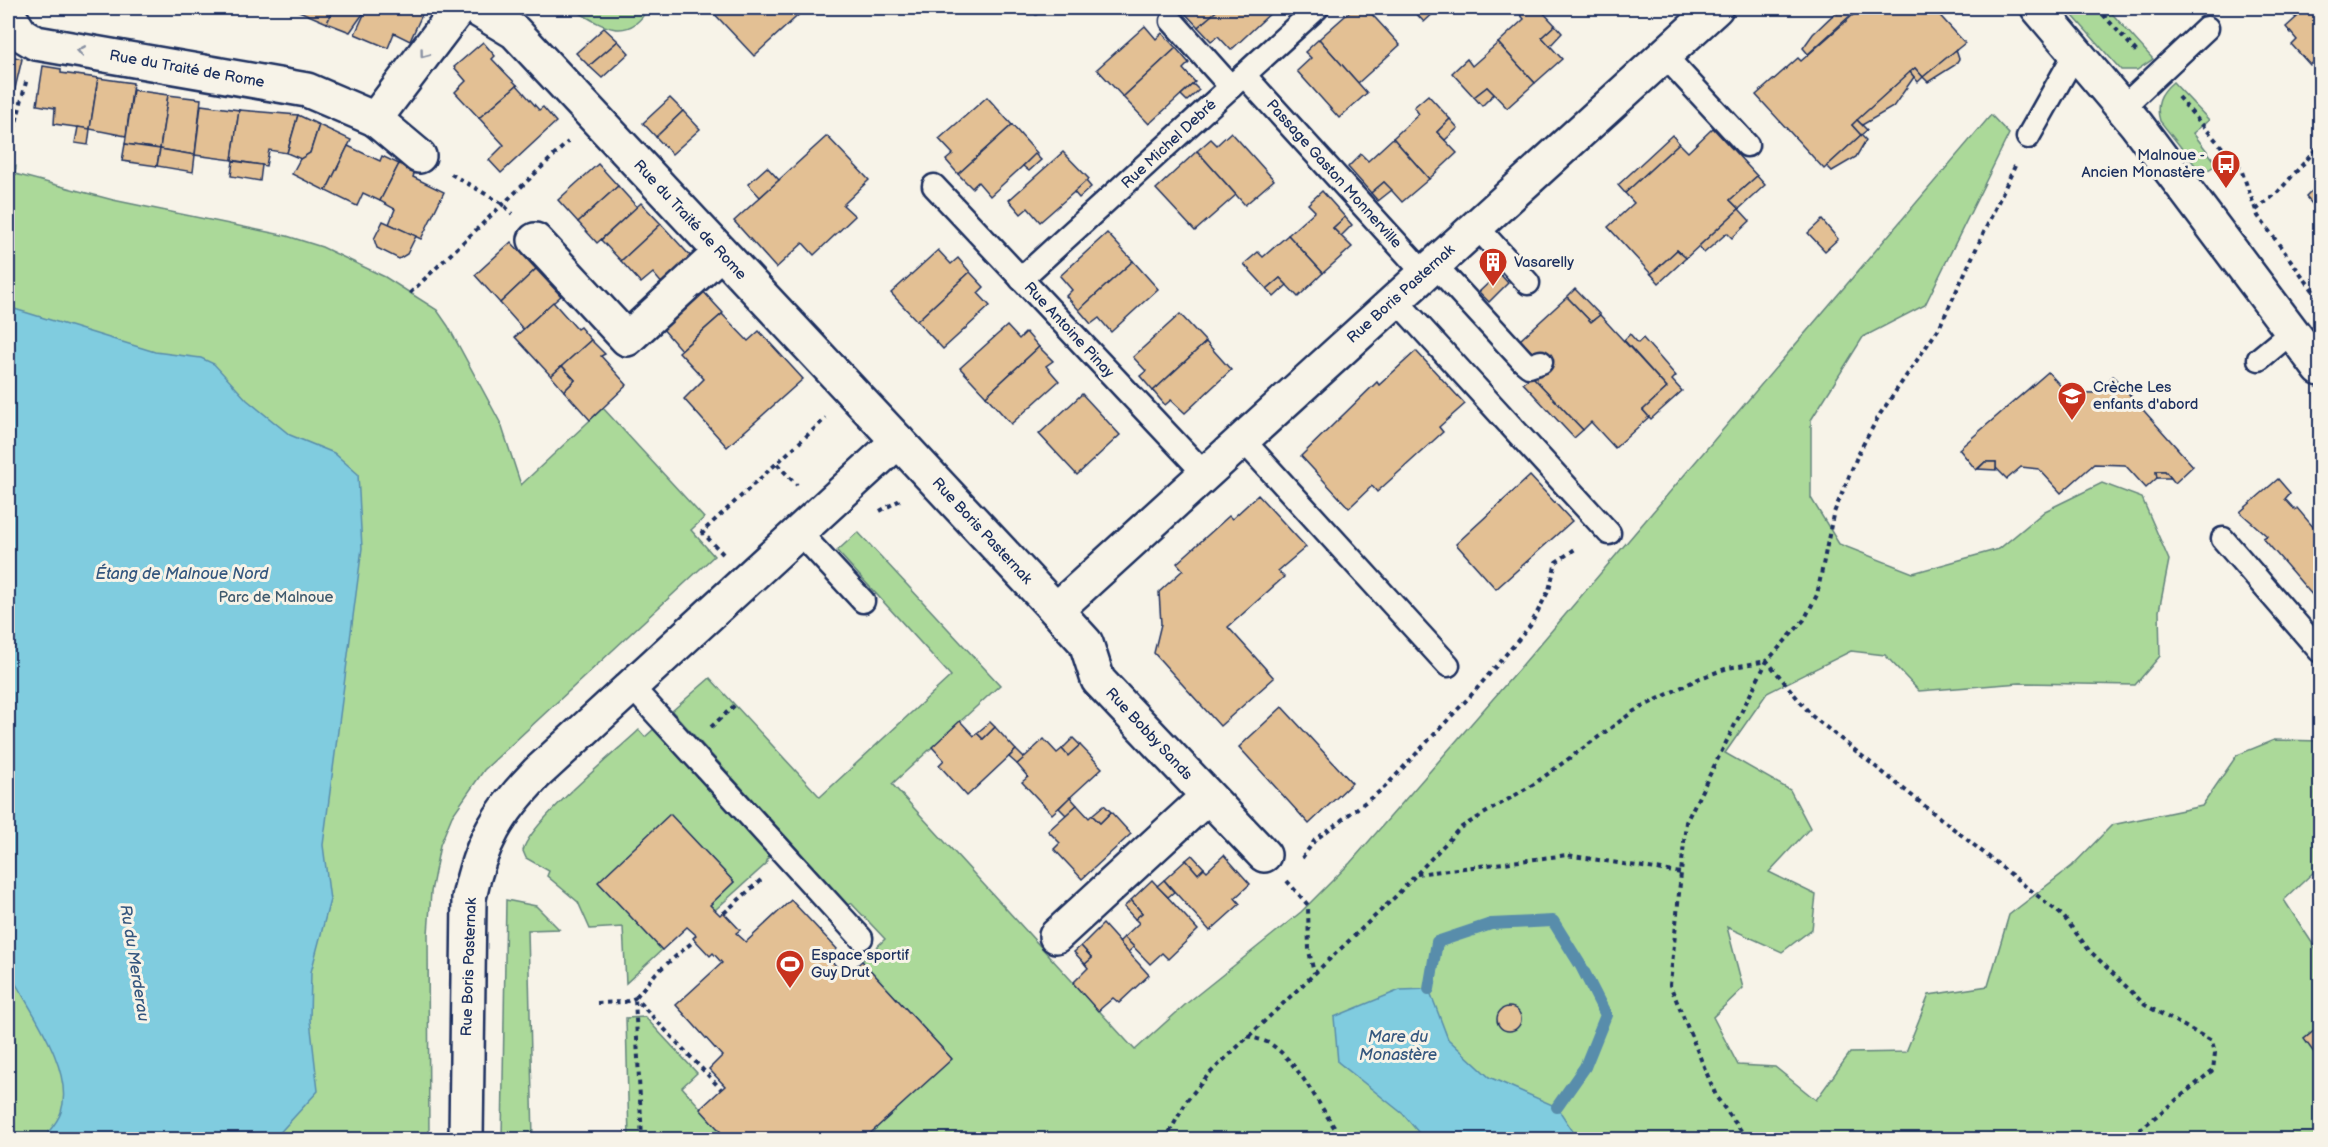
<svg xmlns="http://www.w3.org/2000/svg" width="2328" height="1147" viewBox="0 0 2328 1147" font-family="'Balsamiq Sans',sans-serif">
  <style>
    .green { fill: #abd999; stroke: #63847c; stroke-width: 1.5 }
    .water { fill: #80ccdf; stroke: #588dab; stroke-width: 1.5 }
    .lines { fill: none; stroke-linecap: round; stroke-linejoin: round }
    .stream { stroke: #588dab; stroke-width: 12 }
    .building { fill: #e3c094; stroke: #1b2f5e; stroke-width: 1.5 }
    .lane-casing { stroke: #1b2f5e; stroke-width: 27 }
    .street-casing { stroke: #1b2f5e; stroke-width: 38 }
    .secondary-casing { stroke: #1b2f5e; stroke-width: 38 }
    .path { stroke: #1b2f5e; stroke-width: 4; stroke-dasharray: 4.5 4.5; stroke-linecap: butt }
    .lane { stroke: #f7f3e8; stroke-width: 22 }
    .street { stroke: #f7f3e8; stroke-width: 33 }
    .secondary { stroke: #f7f3e8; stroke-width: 33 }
    .oneway { stroke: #8991a3 }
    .labels { text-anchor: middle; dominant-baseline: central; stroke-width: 6; stroke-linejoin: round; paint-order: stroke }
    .street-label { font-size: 15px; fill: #1b2f5e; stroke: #f7f3e8 }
    .poi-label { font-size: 15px; fill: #1b2f5e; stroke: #f7f3e8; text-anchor: start }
    .park-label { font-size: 15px; fill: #3f5a6d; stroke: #f7f3e8 }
    .water-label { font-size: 16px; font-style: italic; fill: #34567e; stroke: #f7f3e8 }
  </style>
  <rect width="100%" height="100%" fill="#f7f3e8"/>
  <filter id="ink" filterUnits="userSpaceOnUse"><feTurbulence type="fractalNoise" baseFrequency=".0167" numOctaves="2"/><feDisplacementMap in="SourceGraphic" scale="12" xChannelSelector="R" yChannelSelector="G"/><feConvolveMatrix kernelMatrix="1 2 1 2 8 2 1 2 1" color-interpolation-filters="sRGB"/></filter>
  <g filter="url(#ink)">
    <!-- green -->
    <g class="green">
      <path d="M572,8H648C628,46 598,24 572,8Z"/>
      <polygon points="2066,8 2107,8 2153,59 2137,70 2121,70"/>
      <path d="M2173,82L2209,120L2193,133L2217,164L2202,174L2160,121C2155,104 2160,93 2173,82Z"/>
      <polygon points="1991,115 2009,134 1925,305 1863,337 1811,420 1811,498 1839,544 1913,573 1999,549 2045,511 2102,483 2142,498 2169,560 2159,611 2160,656 2135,685 2020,683 1919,691 1885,655 1851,651 1767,693 1725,753 1790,790 1810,828 1769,872 1816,895 1812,929 1782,952 1727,927 1743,988 1713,1017 1738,1065 1775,1067 1816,1100 1850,1053 1906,1052 1929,995 1988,986 2009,915 2072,866 2112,825 2202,806 2237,755 2274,740 2320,741 2320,866 2284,900 2320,955 2320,1139 863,1139 951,1058 862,961 885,939 851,903 848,905 672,711 710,678 820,797 951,676 837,551 858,532 1000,685 892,784 1135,1050 1186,1004 1301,912 1350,863 1519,669"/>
      <polygon points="8,163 16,166 15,174 113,200 287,236 322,247 385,277 437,310 448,326 501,424 521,485 603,408 704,518 691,530 714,556 484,770 452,816 440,845 431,892 428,934 429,1139 8,1139"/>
      <path d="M656,727L769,855L766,864L715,910L710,905L734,882L670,815L599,882L662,950L626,983L623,927L590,929L578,902L547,876L549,871L526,858L523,851C528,824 616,752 639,730L645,737Z"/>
      <polygon points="506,900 536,906 559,929 528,930 533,1139 502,1139"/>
      <polygon points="645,1017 697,1073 682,1087 728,1139 629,1139 626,1018"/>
    </g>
    <!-- water -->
    <g class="water">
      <path d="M8,307L155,352L201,358L214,364L247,400L290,435L334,453L358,474L362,548L323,845L330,900L311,972L310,1020L318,1091L274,1139H43C49,1131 58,1122 61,1112C74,1073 35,1017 16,984L8,977Z"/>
      <polygon points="1429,989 1448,1039 1489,1077 1557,1107 1578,1139 1424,1139 1403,1114 1338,1062 1334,1017 1400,990"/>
    </g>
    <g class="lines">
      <!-- stream -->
      <polyline class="stream" points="1429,989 1437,942 1491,924 1553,921 1581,966 1606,1015 1585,1067 1557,1107"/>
    </g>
    <!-- building -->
    <g class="building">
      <polygon points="292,8 334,8 327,23"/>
      <polygon points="334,8 367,8 350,32 327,23"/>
      <polygon points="367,8 425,8 410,41 394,33 388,48 355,34"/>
      <polygon points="709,8 806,8 754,56"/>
      <polygon points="1029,8 1045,8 1036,15"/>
      <polygon points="1191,8 1220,8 1198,27 1185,13"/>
      <polygon points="1220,8 1276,8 1231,50 1218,36 1211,41 1198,27"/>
      <polygon points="1354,8 1366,8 1400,45 1358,83 1319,39"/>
      <polygon points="1411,8 1439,8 1424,22"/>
      <polygon points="1525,8 1539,8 1555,25 1542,37 1562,59 1535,83 1498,43 1524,19 1519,13"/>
      <polygon points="1848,8 1853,13 1808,54 1803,48 1813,34 1834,14"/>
      <polygon points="1861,8 1933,8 1965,43 1923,77 1915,68 1852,125 1861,135 1824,169 1756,95 1798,58 1801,61"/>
      <polygon points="2287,8 2307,8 2296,18"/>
      <polygon points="2307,8 2320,8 2320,66 2316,60 2310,65 2292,45 2297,40 2286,27"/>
      <polygon points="1555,25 1562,33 1550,46 1542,37"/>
      <polygon points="1145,26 1156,39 1162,33 1176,48 1123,97 1097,69"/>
      <polygon points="604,28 618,41 589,66 576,53"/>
      <polygon points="1319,39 1367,93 1339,118 1297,71 1311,58 1305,52"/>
      <polygon points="618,41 629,53 602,78 589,66"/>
      <polygon points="483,42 495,56 492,59 517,85 479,118 455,92 466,81 454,67"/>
      <polygon points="1498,43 1535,83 1507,108 1487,87 1474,97 1452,73 1467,59 1472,66"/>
      <polygon points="1176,48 1189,63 1183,69 1195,82 1149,124 1123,97"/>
      <polygon points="1956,50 1959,59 1955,65 1928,82 1923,77"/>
      <polygon points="8,55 22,59 13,97 8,95"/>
      <polygon points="43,66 61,69 61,73 98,78 90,129 54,124 55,108 37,105"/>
      <polygon points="1915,68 1923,77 1918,82 1910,72"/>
      <polygon points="1910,72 1914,77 1893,107 1862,125 1857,120"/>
      <polygon points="98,78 133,83 126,136 90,129"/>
      <polygon points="1193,84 1199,90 1187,101 1181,95"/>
      <polygon points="517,85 539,110 543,107 556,122 501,173 489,160 504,145 479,118"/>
      <polygon points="1487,87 1494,94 1482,106 1474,97"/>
      <polygon points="133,90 168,95 160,149 125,144"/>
      <polygon points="168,95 201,99 195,155 160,149"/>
      <polygon points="1428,95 1450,119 1437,132 1457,153 1429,179 1393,138 1419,114 1414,107"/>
      <polygon points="987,97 1012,125 958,174 946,160 953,154 939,139"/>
      <polygon points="670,98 683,111 656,137 643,123"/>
      <polygon points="201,105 239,110 232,160 195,155"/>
      <polygon points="239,110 298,115 287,153 269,150 266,166 232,160"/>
      <polygon points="683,111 700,129 672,154 656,137"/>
      <polygon points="298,115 319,125 310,153 301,159 287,153"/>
      <polygon points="1450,119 1458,128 1445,140 1437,132"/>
      <polygon points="1857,120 1867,130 1861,135 1852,125"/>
      <polygon points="319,125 351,140 326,191 292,174 300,159 310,153"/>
      <polygon points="1012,125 1037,153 990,196 978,182 972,188 958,174"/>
      <polygon points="78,127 90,129 88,145 75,143"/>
      <polygon points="1713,128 1757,176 1730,200 1739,209 1686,258 1677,250 1651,274 1608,227 1634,203 1625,193 1679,143 1688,152"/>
      <polygon points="1231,132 1274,180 1245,205 1197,151 1211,139 1217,145"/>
      <polygon points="1672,135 1679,143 1625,193 1618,185"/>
      <polygon points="1861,135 1866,140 1856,157 1832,171 1827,166"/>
      <polygon points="827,136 869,180 843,205 855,216 814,255 803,243 776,268 734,221"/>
      <polygon points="1393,138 1429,179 1402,202 1384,182 1371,193 1348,167 1361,154 1368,161"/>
      <polygon points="125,144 160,149 157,166 122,161"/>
      <polygon points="348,146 380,161 382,156 399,164 380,201 363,193 357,206 326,191"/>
      <polygon points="160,149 195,155 193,172 157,166"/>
      <polygon points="1197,151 1236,195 1195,231 1156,189"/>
      <polygon points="1063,152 1089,179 1040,222 1028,208 1021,214 1009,200"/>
      <polygon points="1035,154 1041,160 1029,171 1023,166"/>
      <polygon points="233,161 262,165 260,181 231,176"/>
      <polygon points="399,164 415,171 413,177 444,192 421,239 389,224 395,209 380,201"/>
      <polygon points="598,164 618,186 578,222 558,200"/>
      <polygon points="767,167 779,180 760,197 748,184"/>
      <polygon points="1757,176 1765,185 1739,209 1730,200"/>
      <polygon points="1086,181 1091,187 1079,198 1074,192"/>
      <polygon points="1384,182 1392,190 1378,201 1371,193"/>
      <polygon points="2320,183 2320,213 2306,197"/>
      <polygon points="618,186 637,207 597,243 578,222"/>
      <polygon points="1322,191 1345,217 1333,228 1352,247 1323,273 1288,235 1315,211 1308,204"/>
      <polygon points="641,203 661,224 621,261 601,240"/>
      <polygon points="1739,209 1750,221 1732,238 1727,233 1704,253 1698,247"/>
      <polygon points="1345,217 1352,225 1341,236 1333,228"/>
      <polygon points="1822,220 1838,239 1825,251 1808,233"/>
      <polygon points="383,221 416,236 407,254 399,259 377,248 374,239"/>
      <polygon points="661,224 693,259 664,286 653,273 641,283 621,261"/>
      <polygon points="1107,233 1133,261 1079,310 1066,296 1072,290 1060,276"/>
      <polygon points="1288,235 1323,273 1298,297 1280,278 1267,289 1244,264 1258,252 1263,257"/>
      <polygon points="511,242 536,269 500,303 475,275"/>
      <polygon points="938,250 951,264 958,258 970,272 917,321 891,293"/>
      <polygon points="1677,250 1686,258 1659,283 1651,274"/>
      <polygon points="1133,261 1158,289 1111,332 1099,318 1091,324 1079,310"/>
      <polygon points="536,269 561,296 523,329 500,303"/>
      <polygon points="970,272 984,287 978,293 990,306 943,349 917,321"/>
      <polygon points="1499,273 1508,283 1489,302 1479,292"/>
      <polygon points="1280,278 1287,285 1274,297 1267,289"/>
      <polygon points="1575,289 1600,315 1591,322 1567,297"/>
      <polygon points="702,290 723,313 681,350 662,328"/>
      <polygon points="1567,297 1591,322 1600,315 1667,388 1643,410 1649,417 1615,448 1591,422 1583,430 1532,376 1544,365 1520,340"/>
      <polygon points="553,302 577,329 580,327 591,340 551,376 515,337"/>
      <polygon points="722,314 748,341 759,331 803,379 727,447 684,399 704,379 679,352"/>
      <polygon points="1180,314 1206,342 1153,391 1140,376 1146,371 1133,357"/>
      <polygon points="1007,326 1019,339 1026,332 1039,347 986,396 960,368"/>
      <polygon points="1630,334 1638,343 1643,338 1676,376 1672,380 1682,391 1651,419 1643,410 1667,388 1624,340"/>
      <polygon points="591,340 605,354 601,356 627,385 590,420 564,391 575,380 562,366"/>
      <polygon points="1206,342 1231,370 1185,413 1171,400 1165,405 1153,391"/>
      <polygon points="1039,347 1053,361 1046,366 1059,381 1011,424 986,396"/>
      <polygon points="1416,351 1465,404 1439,427 1443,432 1377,492 1372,486 1349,508 1301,456 1377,382 1379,385"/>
      <polygon points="562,366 575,380 564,391 551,376"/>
      <polygon points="2048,372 2066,392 2094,393 2113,376 2193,466 2175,483 2165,471 2156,471 2157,478 2146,488 2125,465 2094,464 2061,493 2039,469 2021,467 2007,479 1996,468 1996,462 1985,462 1976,470 1959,449"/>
      <polygon points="1532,376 1583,430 1574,438 1523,383"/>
      <polygon points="1082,394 1120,435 1077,475 1039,434"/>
      <polygon points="1985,462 1996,462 1996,470 1978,469"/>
      <polygon points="2156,471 2165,471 2171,478 2157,478"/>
      <polygon points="1530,476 1572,521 1496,589 1456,544"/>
      <polygon points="2278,479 2290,493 2285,499 2295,510 2297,508 2320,535 2320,604 2263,538 2267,536 2240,512"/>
      <polygon points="1258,495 1306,547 1278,571 1284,577 1228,627 1274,678 1220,726 1154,653 1161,624 1159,592 1183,570 1177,563 1229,516 1232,519"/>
      <polygon points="1282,707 1352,783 1309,824 1239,747"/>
      <polygon points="960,721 974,736 977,733 983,739 995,727 1016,750 967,796 939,765 944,760 932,747"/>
      <polygon points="990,722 995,727 983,739 977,733"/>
      <polygon points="1073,738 1080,745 1068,756 1062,749"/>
      <polygon points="1044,739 1057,753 1062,749 1068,756 1080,745 1102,768 1052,814 1022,782 1028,777 1017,764"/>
      <polygon points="1016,750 1024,758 1017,764 1009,757"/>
      <polygon points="1070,797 1077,805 1066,815 1059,808"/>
      <polygon points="1077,805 1089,818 1092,815 1100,823 1111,812 1131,834 1082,879 1054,849 1060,843 1048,831"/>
      <polygon points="1104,805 1111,812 1100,823 1092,815"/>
      <polygon points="670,814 734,882 710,905 720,915 723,912 740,930 736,933 746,942 791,900 837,949 828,957 845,976 862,961 952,1059 863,1140 728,1140 700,1109 725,1086 709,1069 722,1056 676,1005 722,963 713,953 710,956 695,940 693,938 696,935 687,927 662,950 598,882"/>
      <polygon points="1192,855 1204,868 1198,874 1186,860"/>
      <polygon points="1224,855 1250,884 1235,898 1240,904 1210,931 1164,880 1186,860 1198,874 1204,868 1207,871"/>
      <polygon points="1152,880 1198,930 1168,959 1162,953 1150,964 1124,937 1139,923 1135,919 1142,913 1131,900"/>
      <polygon points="1164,880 1174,892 1168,897 1157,886"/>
      <polygon points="1131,900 1142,913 1135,919 1124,907"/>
      <polygon points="1103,924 1149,975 1119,1003 1113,998 1098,1011 1073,983 1088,968 1085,964 1092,958 1081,946"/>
      <polygon points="1124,937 1134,947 1128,952 1119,942"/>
      <polygon points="1081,946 1092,958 1085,964 1074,952"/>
      <circle cx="1509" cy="1019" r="12"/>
      <polygon points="2320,1026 2320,1061 2304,1039"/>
    </g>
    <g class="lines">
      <!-- lane casing -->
      <g class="lane-casing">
        <g id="lane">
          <polyline points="1172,21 1231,87"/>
          <polyline points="1664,55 1747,145"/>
          <polyline points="1244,75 1424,273"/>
          <polyline points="2123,107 2207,28"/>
          <polyline points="2028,137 2076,52"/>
          <polyline points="934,186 1204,473"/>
          <polyline points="1476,226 1528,283"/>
          <polyline points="1434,264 1523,361 1529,366 1541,362"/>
          <polyline points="1021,279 1317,8"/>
          <polyline points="1395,299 1609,533"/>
          <polyline points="2259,359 2293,331"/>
          <polyline points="1242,439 1448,665"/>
          <polyline points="799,532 863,601"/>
          <polyline points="2223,539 2320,651"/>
          <polyline points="631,686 861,938"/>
        </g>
      </g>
      <!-- street casing -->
      <g class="street-casing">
        <g id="street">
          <polyline points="475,8 515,32 898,441"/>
          <polyline points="8,14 21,34 36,43 307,90 375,119 459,8"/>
          <polyline points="375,119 419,156"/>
          <polyline points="535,240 627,339 720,253"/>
          <polyline points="1056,610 1086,643 1098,680 1264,855"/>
          <polyline points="1056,936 1207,797"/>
          <path d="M466,1140L469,898C480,843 499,812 537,773L898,441L1056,610L1716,8"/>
        </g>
      </g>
      <!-- secondary casing -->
      <g class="secondary-casing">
        <polyline id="secondary" points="2038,8 2136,124 2320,369"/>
      </g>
      <!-- path -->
      <g class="path">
        <polyline points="2097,8 2137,52"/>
        <polyline points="2178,97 2241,169 2258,216 2320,300"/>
        <polyline points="8,156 27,78"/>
        <polyline points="2015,166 1939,328 1880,414 1859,452 1833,515 1817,595 1804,620 1767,661 1812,716 2063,916 2089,950 2145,1005 2212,1041 2215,1053 2213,1070 2127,1140"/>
        <polyline points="451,174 503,204 512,214"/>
        <polyline points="2256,210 2278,192 2319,146"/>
        <polyline points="410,293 568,142"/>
        <polyline points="777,464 797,485"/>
        <polyline points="880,511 902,499"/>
        <polyline points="723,554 702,532 826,418"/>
        <polyline points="711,727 735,705"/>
        <polyline points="1302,858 1315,840 1384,788 1474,692 1530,626 1549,590 1556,562 1578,547"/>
        <polyline points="1417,874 1567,855 1681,873"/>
        <polyline points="1287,881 1308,905 1309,951 1314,973"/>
        <polyline points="724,913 764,877"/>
        <polyline points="597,1003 625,1002 635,998 721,1089"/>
        <path d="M1247,1036C1254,1038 1263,1040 1269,1043C1299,1061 1322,1112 1343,1140"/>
        <polyline points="642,1140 635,998 656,973 695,940"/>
        <polyline points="1165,1140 1188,1099 1209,1074 1395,897 1460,828 1534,784 1634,711 1700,678 1728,668 1767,661 1686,822 1670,985 1717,1098 1748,1140"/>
      </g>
      <!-- lane -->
      <use href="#lane" class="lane"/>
      <!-- street -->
      <use href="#street" class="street"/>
      <!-- secondary -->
      <use href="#secondary" class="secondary"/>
    </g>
    <!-- one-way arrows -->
    <defs><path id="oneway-chevron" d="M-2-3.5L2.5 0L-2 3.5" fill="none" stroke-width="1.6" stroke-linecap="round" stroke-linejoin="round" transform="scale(1.5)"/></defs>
    <g class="oneway">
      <use href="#oneway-chevron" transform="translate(81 51) rotate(-170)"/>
      <use href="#oneway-chevron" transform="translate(424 54) rotate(127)"/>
    </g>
  </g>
  <!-- icons -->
  <defs>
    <g id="bus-pin" transform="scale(1.5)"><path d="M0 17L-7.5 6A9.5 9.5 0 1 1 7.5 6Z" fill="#c8321e" stroke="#f7f3e8"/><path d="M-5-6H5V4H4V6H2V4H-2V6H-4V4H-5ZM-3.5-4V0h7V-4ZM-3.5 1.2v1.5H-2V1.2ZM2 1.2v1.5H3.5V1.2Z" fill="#fff"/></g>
    <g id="building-pin" transform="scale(1.5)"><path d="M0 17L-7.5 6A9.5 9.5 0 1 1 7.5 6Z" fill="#c8321e" stroke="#f7f3e8"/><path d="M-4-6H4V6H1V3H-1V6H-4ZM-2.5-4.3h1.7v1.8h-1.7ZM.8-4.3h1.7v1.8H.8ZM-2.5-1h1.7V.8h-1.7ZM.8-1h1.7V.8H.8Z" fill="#fff"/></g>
    <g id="school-pin" transform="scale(1.5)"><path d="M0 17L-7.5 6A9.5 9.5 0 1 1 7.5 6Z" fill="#c8321e" stroke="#f7f3e8"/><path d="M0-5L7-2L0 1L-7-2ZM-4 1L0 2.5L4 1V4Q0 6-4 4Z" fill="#fff"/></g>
    <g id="stadium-pin" transform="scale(1.5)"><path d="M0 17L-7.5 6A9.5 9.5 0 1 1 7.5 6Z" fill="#c8321e" stroke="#f7f3e8"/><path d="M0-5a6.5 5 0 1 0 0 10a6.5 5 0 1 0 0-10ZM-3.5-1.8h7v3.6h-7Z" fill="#fff"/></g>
  </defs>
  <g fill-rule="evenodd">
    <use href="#bus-pin" x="2226" y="164"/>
    <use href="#building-pin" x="1493" y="262"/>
    <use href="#school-pin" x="2072" y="396"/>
    <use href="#stadium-pin" x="790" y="964"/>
  </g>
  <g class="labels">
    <!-- street labels -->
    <g class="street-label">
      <text transform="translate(187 69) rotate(10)">Rue du Traité de Rome</text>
      <text transform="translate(1169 144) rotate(-43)">Rue Michel Debré</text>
      <text transform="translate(1334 174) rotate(48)">Passage Gaston Monnerville</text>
      <text transform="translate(690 220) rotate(47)">Rue du Traité de Rome</text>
      <text transform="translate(1401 294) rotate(-42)">Rue Boris Pasternak</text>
      <text transform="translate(1069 330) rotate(47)">Rue Antoine Pinay</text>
      <text transform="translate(982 531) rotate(47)">Rue Boris Pasternak</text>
      <text transform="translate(1149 734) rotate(47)">Rue Bobby Sands</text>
      <text transform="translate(469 967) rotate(-88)">Rue Boris Pasternak</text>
    </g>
    <!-- poi labels -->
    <g class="poi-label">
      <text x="2205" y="155" text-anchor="end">Malnoue -<tspan x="2205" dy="17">Ancien Monastère</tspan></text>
      <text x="1514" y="262">Vasarelly</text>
      <text x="2093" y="387">Crèche Les<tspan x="2093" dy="17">enfants d'abord</tspan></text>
      <text x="811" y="955">Espace sportif<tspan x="811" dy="17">Guy Drut</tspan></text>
    </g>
    <!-- park labels -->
    <g class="park-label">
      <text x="276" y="597">Parc de Malnoue</text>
    </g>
    <!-- water labels -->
    <g class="water-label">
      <text x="182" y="574">Étang de Malnoue Nord</text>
      <text transform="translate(134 963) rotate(81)">Ru du Merderau</text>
      <text x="1398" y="1037">Mare du<tspan x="1398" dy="18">Monastère</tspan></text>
    </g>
  </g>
  <!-- margin -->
  <rect width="2328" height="1147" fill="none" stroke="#f7f3e8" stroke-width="30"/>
  <rect x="15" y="15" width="2298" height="1117" fill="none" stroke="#1b2f5e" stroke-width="2" filter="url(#ink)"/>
</svg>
